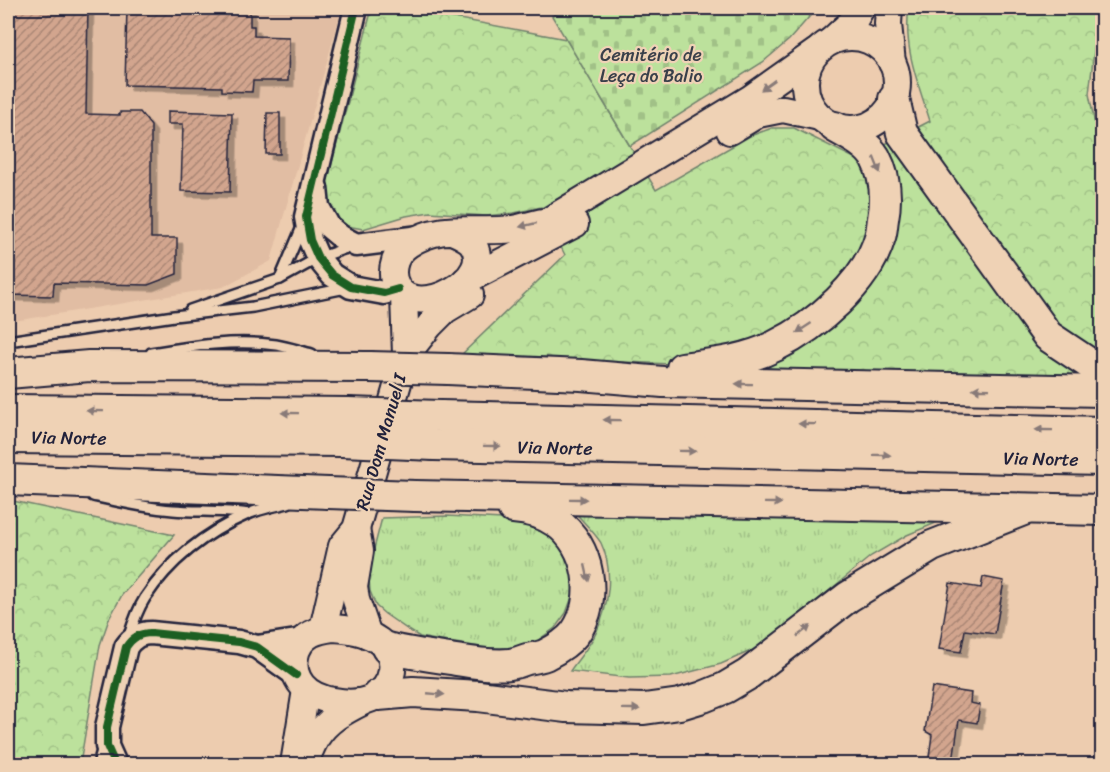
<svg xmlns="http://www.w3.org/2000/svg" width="1110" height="772" viewBox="0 0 1110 772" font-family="Sriracha,sans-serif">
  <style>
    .built { fill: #e1bda3 }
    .grass { fill: url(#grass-tufts); stroke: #6f826c; stroke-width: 1.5 }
    .forest { fill: url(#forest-crowns); stroke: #6f826c; stroke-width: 1.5 }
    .cemetery { fill: url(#cemetery-stones); stroke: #6f826c; stroke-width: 1.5 }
    .building { fill: url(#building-hatch); stroke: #22223b; stroke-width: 1.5; filter: url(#shadow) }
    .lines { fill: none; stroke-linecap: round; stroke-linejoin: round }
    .service-casing { stroke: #22223b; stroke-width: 14 }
    .tertiary-casing { stroke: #22223b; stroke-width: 27 }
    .secondary-casing { stroke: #22223b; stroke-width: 30 }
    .trunk-casing { stroke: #22223b; stroke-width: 34 }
    .service { stroke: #efd2b5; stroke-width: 9 }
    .tertiary { stroke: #efd2b5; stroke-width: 22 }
    .secondary { stroke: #efd2b5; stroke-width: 26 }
    .trunk { stroke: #efd2b5; stroke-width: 30 }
    .trunk-bridge-casing { stroke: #22223b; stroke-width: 34; stroke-linecap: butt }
    .trunk-bridge { stroke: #efd2b5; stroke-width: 30 }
    .cycleway-casing { stroke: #efd2b5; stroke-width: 11 }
    .cycleway { stroke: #1b5e20; stroke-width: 8 }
    .oneway { fill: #887a78 }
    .labels { text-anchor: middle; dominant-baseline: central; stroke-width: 4.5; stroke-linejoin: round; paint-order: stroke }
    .park-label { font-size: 18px; fill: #393f4a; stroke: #efd2b5 }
    .street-label { font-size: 18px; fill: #22223b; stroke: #efd2b5 }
  </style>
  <defs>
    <pattern id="grass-tufts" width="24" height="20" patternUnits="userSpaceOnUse" patternTransform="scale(1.5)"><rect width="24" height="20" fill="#bce19c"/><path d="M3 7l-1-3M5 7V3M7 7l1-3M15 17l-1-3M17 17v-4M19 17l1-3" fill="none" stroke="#a1c187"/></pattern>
    <pattern id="forest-crowns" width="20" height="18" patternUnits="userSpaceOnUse" patternTransform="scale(1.5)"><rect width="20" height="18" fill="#bce19c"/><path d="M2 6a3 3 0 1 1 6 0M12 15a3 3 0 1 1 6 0" fill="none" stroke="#a1c187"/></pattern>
    <pattern id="cemetery-stones" width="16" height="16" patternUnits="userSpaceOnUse" patternTransform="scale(1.5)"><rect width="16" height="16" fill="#bce19c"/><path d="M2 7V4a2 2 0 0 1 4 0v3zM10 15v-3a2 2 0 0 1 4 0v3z" fill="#a1c187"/></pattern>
    <pattern id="building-hatch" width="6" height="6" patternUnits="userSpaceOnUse" patternTransform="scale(1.5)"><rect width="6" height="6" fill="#d2a58e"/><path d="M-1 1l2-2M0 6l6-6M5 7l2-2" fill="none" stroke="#aa8675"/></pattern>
    <filter id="shadow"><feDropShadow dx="5.5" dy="5.5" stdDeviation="0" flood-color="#0004"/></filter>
  </defs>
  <rect width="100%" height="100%" fill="#edccaf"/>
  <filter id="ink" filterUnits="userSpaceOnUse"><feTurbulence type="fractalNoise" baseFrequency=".0167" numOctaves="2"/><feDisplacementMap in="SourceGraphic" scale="12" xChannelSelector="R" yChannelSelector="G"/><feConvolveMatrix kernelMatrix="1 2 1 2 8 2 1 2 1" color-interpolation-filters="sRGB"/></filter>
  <g filter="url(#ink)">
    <!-- built -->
    <polygon class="built" points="8,8 342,8 271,261 223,287 8,322"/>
    <!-- grass -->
    <g class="grass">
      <path d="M570,507L943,520L907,535L871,556L762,646L721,664L671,677L629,678L570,671C578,659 590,646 596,633C609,606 614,570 601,543C596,534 578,516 570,507Z"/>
      <polygon points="447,516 502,519 530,524 546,531 563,548 574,569 575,589 566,613 555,628 534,643 508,648 487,648 436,640 420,637 407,629 385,614 376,606 370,591 369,579 370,564 382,518"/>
    </g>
    <!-- forest -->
    <g class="forest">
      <path d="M372,8H400L566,39L656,190L750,136L772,128H794L856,159L930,121C918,83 903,48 909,8H1099L1089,94L1102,160V350H1049L1088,382L461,355L565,255L541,207L514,213L486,216L430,212L406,216L363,229L347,226L334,215L329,202L326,186Z"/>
      <polygon points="8,500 174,535 122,595 109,619 100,645 80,764 8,764"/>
    </g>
    <!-- cemetery -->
    <polygon class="cemetery" points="566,8 817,8 789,40 763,62 630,146 552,16"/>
    <!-- building -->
    <g class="building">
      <polygon points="8,8 88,8 86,114 120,115 120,112 140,112 151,126 151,238 177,238 177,274 148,285 54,283 53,296 8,295"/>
      <polygon points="127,8 250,8 250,26 254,26 254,36 289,37 288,81 253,81 252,92 222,91 222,87 125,85"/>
      <polygon points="168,111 232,113 230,192 181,191 183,124 168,124"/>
      <polygon points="267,113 280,113 280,154 266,154"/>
      <polygon points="983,577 1004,581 995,634 965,630 961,652 939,649 950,583 981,588"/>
      <polygon points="932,687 971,693 970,703 980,705 977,723 959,720 953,761 929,757 932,735 925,731"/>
    </g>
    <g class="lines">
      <!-- service casing -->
      <g class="service-casing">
        <g id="service">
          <polyline points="280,279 302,227"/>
          <polyline points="190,310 280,279 318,258 352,246"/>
          <polyline points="8,341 174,316 253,307 346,288"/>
          <path d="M151,353C192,346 235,339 276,345C288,347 300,351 312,354"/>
          <path d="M93,496C120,502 146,508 173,510C198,512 223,510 248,514"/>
          <path d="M129,636C133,623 138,609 145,598C170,560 207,532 248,514C260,509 274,506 288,503"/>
          <polyline points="98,764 103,747"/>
        </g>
      </g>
      <!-- tertiary casing -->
      <g class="tertiary-casing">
        <g id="tertiary">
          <polyline points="356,8 306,217 310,240 318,258 332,275 351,287 384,293 398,289"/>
          <polyline points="316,188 318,207 329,227 341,237 356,245 420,237"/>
          <polyline points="257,647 303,640"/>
          <path d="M115,764L107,746V727L126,647C133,637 140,633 151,633L239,642L257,647L296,675"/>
        </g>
      </g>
      <!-- secondary casing -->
      <g class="secondary-casing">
        <g id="secondary">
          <polyline points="889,8 888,24 892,63"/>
          <circle cx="851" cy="83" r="46"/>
          <polyline points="831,41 855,19 861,8"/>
          <polyline points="730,131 758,114 783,109 820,117"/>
          <path d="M452,231C459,234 467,237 472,243C498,278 417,321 397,287C392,279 392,270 395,261C398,253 403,248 409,244C442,222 476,234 512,229C524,227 536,223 548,221L751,98L816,52"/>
          <polyline points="465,281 575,224"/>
          <polyline points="406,355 430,325 445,310 470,295"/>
          <polyline points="356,529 360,551 354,587 356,600 368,635"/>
          <path d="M333,628C352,629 375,633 387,649C392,656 393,664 392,671C387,700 359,706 334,701C322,699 310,695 302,685C289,669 293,644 311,634C318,630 326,629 333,628Z"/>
          <polyline points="323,629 342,546 356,529 406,355 404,295"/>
          <polyline points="294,764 306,690"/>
          <path d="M303,764C308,756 311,747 316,738C327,720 344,711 362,702"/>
        </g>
      </g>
      <!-- trunk casing -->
      <g class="trunk-casing">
        <g id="trunk">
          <polyline points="894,99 902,133 1048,336 1099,370 1102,371"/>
          <path d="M682,368C714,364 745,361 775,346C816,326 867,283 880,237C882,231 882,225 883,219C887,198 885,176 875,157C866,143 849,135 835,127"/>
          <polyline points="448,369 581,375 663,382 1102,391"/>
          <polyline points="8,373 89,366 370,367"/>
          <polyline points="8,410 348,413"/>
          <polyline points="440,416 1102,432"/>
          <polyline points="8,438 342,441"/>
          <polyline points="434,445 1102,460"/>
          <polyline points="8,480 328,493"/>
          <polyline points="415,496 1102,510"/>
          <path d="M387,648C408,653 429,656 450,659C469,662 490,666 510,664C516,663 522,661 527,659C533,658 540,657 545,655C555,650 568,642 575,633C599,600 590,545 556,522C543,513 528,509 513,508"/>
          <polyline points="378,695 413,692 478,696 566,707 606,708 644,709 680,704 703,697 725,688 747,675 848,597 932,546 1026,509"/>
        </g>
      </g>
      <!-- service -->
      <use href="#service" class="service"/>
      <!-- tertiary -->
      <use href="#tertiary" class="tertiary"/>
      <!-- secondary -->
      <use href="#secondary" class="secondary"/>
      <!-- trunk -->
      <use href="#trunk" class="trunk"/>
      <!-- trunk-bridge casing -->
      <g class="trunk-bridge-casing">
        <g id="trunk-bridge">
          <polyline points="370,367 448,369"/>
          <polyline points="348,413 440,416"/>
          <polyline points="342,441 434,445"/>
          <polyline points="328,493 415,496"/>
        </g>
      </g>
      <!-- trunk-bridge -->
      <use href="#trunk-bridge" class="trunk-bridge"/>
      <!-- cycleway casing -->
      <g class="cycleway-casing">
        <g id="cycleway">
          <polyline points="356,8 306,217 310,240 318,258 332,275 351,287 384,293 398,289"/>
          <path d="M115,764L107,746V727L126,647C133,637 140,633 151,633L239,642L257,647L296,675"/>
        </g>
      </g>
      <!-- cycleway -->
      <use href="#cycleway" class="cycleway"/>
    </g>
    <!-- one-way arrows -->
    <defs><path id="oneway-solid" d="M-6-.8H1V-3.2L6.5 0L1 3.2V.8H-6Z" transform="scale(1.5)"/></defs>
    <g class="oneway">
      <use href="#oneway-solid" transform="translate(768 85) rotate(144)"/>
      <use href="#oneway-solid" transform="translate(877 165) rotate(68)"/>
      <use href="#oneway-solid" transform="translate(528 225) rotate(167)"/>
      <use href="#oneway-solid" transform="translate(804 328) rotate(147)"/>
      <use href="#oneway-solid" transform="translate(744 384) rotate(-179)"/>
      <use href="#oneway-solid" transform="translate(981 389) rotate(-179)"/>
      <use href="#oneway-solid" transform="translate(95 411) rotate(-179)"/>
      <use href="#oneway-solid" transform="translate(290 413) rotate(-179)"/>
      <use href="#oneway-solid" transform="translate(612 420) rotate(-179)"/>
      <use href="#oneway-solid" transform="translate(807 424) rotate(-179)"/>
      <use href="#oneway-solid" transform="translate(1044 430) rotate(-179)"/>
      <use href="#oneway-solid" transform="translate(492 446) rotate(1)"/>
      <use href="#oneway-solid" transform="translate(687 451) rotate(1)"/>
      <use href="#oneway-solid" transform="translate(882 455) rotate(1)"/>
      <use href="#oneway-solid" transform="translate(578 499) rotate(1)"/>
      <use href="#oneway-solid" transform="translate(773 503) rotate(1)"/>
      <use href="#oneway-solid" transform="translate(587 573) rotate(77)"/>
      <use href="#oneway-solid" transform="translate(804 631) rotate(-38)"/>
      <use href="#oneway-solid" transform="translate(436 694) rotate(5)"/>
      <use href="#oneway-solid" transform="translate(631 709) rotate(1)"/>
    </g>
  </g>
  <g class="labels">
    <!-- park labels -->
    <g class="park-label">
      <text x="651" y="55">Cemitério de<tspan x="651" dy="21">Leça do Balio</tspan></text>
    </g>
    <!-- street labels -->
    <g class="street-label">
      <text transform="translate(69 438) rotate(1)">Via Norte</text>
      <text transform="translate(381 442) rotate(-74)">Rua Dom Manuel I</text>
      <text transform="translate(555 448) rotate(1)">Via Norte</text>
      <text transform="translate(1041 459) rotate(1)">Via Norte</text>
    </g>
  </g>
  <!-- margin -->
  <rect width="1110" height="772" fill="none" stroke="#efd2b5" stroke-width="30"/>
  <rect x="15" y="15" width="1080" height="742" fill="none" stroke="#22223b" stroke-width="2" filter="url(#ink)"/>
</svg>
